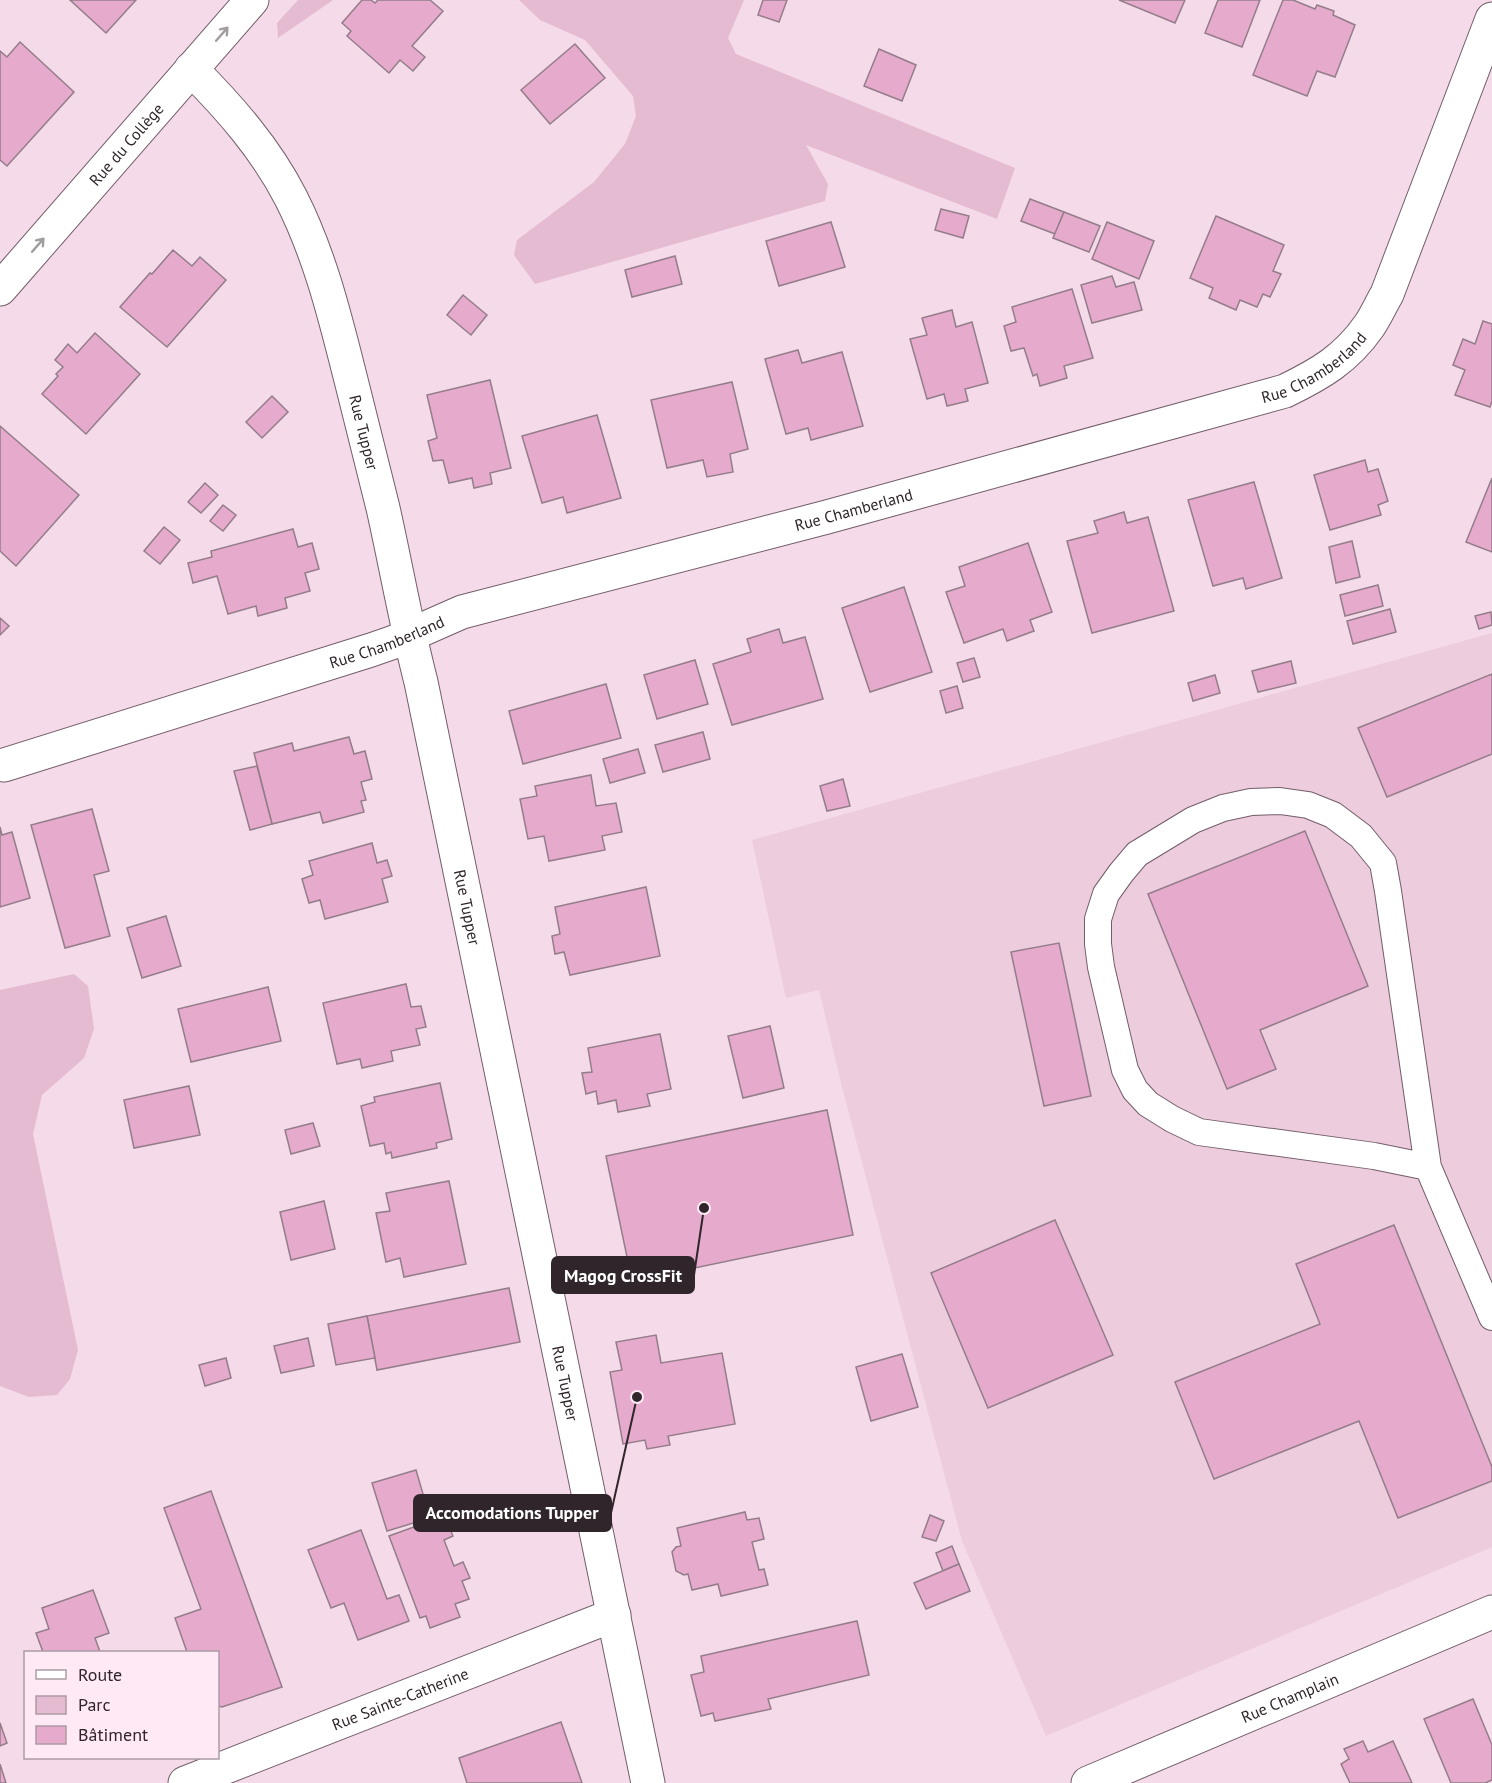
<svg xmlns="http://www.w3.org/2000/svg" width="1492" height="1783" viewBox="0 0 1492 1783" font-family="'PT Sans',sans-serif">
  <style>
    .built { fill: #ecccdd }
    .green { fill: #e5bbd2 }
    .building { fill: #e6abcc; stroke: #947d8a; stroke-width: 1.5 }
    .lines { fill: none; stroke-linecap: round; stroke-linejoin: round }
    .lane-casing { stroke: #735d69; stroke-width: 28 }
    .street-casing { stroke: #735d69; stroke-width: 35 }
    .lane { stroke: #fff; stroke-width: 26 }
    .street { stroke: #fff; stroke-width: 33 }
    .oneway { stroke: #a19d9f }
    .labels { text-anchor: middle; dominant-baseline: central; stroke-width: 6; stroke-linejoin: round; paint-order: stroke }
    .street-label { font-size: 16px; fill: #2f252a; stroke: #ffe9f5 }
    .leader { fill: none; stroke: #2f252a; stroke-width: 2 }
    .callout-dot { fill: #2f252a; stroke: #ffe9f5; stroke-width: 2 }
    .callout { fill: #2f252a; stroke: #2f252a; stroke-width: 2 }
    .callout-label { font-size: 18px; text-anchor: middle; font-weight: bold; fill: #fff }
  </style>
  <rect width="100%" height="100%" fill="#f5dae9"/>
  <!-- built -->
  <polygon class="built" points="1492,633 1492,1547 1046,1736 962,1541 842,1087 819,990 786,998 752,840"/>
  <!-- green -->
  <g class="green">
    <polygon points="298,0 333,0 278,38 277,23"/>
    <polygon points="519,0 744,0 728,38 736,54 1015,168 997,219 806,145 828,184 825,201 535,284 514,255 517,240 594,182 625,144 636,116 633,96 585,40 540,20"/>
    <polygon points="74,974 88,986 94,1029 84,1058 42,1095 33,1134 78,1350 70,1379 57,1395 29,1397 0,1386 0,990"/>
  </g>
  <!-- building -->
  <g class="building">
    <polygon points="70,0 136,0 106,33"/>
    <polygon points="362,0 371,0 375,3 378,0 430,0 443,11 412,46 425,57 413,71 400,60 389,73 347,36 351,31 342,23"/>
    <polygon points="763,0 787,0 779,22 758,15"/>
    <polygon points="1119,0 1185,0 1175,23"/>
    <polygon points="1218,0 1260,0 1242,47 1205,33"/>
    <polygon points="1283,0 1293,0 1315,9 1317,5 1334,11 1333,15 1355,25 1335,77 1317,71 1307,96 1253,75"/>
    <polygon points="20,42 74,92 7,166 0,160 0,51 7,57"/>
    <polygon points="575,44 605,78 550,124 521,90"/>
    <polygon points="879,49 916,65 902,101 864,86"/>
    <polygon points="1030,199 1064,212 1055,234 1021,221"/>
    <polygon points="941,209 969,216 963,238 935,230"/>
    <polygon points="1064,212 1100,226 1089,252 1053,238"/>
    <polygon points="1216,216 1284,245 1273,271 1281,274 1270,297 1263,294 1257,307 1240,300 1236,310 1209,298 1213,288 1190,278"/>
    <polygon points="831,222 845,267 779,286 766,241"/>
    <polygon points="1107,222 1154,241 1139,279 1092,259"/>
    <polygon points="173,250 192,266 200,257 226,280 167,347 120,307 150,273 152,274"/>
    <polygon points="675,256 682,284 632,297 625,270"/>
    <polygon points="1112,276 1116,287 1134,282 1142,310 1092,323 1081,285"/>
    <polygon points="1072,289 1093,358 1064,366 1067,378 1040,386 1037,374 1033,376 1024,348 1011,351 1004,326 1016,322 1012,307"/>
    <polygon points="463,295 487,315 471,335 447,315"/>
    <polygon points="952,310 956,327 972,322 988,383 965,389 968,401 947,406 944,394 927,399 910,339 927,335 922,318"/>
    <polygon points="1483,321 1492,324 1492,401 1490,407 1455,395 1465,370 1453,365 1463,339 1475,344"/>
    <polygon points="95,333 140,374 86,434 42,394 58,376 56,374 63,367 55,360 68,344 77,353"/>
    <polygon points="798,350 802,363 842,352 863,426 811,440 808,428 786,434 765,359"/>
    <polygon points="490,380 511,468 490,473 492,484 474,488 472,478 449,483 443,460 433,461 428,441 437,438 427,395"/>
    <polygon points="732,382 748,449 730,454 733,472 707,477 703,460 667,468 651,400"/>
    <polygon points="272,396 288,412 262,438 246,422"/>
    <polygon points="597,415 621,498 567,513 563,497 542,503 522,436"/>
    <polygon points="0,426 79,495 16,566 0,551"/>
    <polygon points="1365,460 1368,472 1378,469 1388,501 1378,505 1381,515 1330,530 1314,475"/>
    <polygon points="1492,478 1492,552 1466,542"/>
    <polygon points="1254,482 1282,578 1246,589 1243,578 1213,586 1188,500"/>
    <polygon points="205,483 218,495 201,513 188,502"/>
    <polygon points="223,505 236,515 223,531 210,521"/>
    <polygon points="1124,512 1127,523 1148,517 1174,611 1092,633 1067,541 1098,533 1094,521"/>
    <polygon points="164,527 180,540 160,564 144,551"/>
    <polygon points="293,529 298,547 312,543 319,569 305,573 310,591 285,598 287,608 258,616 256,606 228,614 217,576 193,583 188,563 212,557 211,551"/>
    <polygon points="1352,541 1360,577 1336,583 1329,547"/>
    <polygon points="1028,543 1052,612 1030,620 1034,631 1007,641 1003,629 964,643 946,592 965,586 959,567"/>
    <polygon points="1378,585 1383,606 1345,616 1340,595"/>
    <polygon points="904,587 932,672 870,692 842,608"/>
    <polygon points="1390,609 1396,632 1353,644 1347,621"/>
    <polygon points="1491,612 1492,625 1479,629 1475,616"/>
    <polygon points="0,618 9,626 0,635"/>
    <polygon points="779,629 783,643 805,637 823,699 732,725 713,664 751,652 747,639"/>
    <polygon points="974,658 980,677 963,682 957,663"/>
    <polygon points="695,660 708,704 657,719 644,675"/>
    <polygon points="1291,661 1296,683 1258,692 1252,671"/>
    <polygon points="1492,674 1492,754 1387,797 1358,728"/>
    <polygon points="1215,675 1220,693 1193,701 1188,683"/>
    <polygon points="606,684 621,738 523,764 509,711"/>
    <polygon points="957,686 963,708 946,713 940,691"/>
    <polygon points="703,732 710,759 663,772 655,745"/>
    <polygon points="349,737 354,754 365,751 372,779 361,782 366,800 361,801 364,812 323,823 320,812 272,824 254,753 292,743 294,751"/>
    <polygon points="638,749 645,773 610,783 603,759"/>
    <polygon points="257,766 272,824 250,830 234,771"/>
    <polygon points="591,775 596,806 616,803 622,832 602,836 605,850 549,861 544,836 528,839 520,799 537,796 535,786"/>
    <polygon points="843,779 850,806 827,811 820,786"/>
    <polygon points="92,809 109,871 94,875 110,936 65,948 31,825"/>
    <polygon points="0,827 2,835 12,832 30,898 0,907"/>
    <polygon points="1305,831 1368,986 1260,1030 1276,1069 1227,1089 1148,894"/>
    <polygon points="372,843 377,863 387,860 392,876 382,879 388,902 325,919 320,900 309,903 302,879 313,875 309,861"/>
    <polygon points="646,887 660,956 570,975 564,952 555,954 552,936 560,934 555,907"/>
    <polygon points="166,916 181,966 142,978 127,928"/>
    <polygon points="1059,943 1091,1096 1044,1106 1011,952"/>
    <polygon points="406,984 411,1007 421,1006 426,1027 416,1029 420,1045 391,1051 393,1061 362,1068 360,1059 337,1064 323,1003"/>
    <polygon points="268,987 281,1041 191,1062 178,1009"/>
    <polygon points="770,1026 784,1088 743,1098 728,1036"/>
    <polygon points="660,1034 671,1089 647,1094 650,1106 618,1112 616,1100 598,1104 596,1091 586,1094 582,1073 592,1072 588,1048"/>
    <polygon points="440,1083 452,1139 436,1143 437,1148 392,1158 391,1152 386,1154 384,1143 370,1146 361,1106 375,1102 374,1097"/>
    <polygon points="189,1086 200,1135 134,1148 124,1100"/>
    <polygon points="827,1110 853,1235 632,1281 606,1156"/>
    <polygon points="313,1123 320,1146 291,1154 285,1130"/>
    <polygon points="449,1181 466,1264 404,1277 400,1258 386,1262 376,1213 390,1211 386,1193"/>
    <polygon points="324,1201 335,1249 291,1260 280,1212"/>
    <polygon points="1055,1220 1113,1355 988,1408 931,1273"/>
    <polygon points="1394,1225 1492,1467 1492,1481 1398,1518 1359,1421 1214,1479 1175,1382 1320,1324 1296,1264"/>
    <polygon points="509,1288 520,1342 377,1370 367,1316"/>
    <polygon points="367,1316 375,1358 336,1365 328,1324"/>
    <polygon points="656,1335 661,1363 722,1353 735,1424 668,1436 670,1445 647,1449 645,1440 623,1444 610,1372 622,1370 616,1342"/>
    <polygon points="308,1338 314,1366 281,1373 274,1346"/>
    <polygon points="902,1354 918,1407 871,1421 856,1367"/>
    <polygon points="226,1358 231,1378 205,1386 199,1365"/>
    <polygon points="416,1470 430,1518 387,1531 372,1483"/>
    <polygon points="211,1491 282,1687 222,1707 218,1706 218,1652 187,1652 175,1618 201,1609 164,1508"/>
    <polygon points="745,1512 747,1520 759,1518 764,1539 752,1542 759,1570 764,1569 768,1585 721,1596 718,1584 692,1590 688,1574 684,1575 676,1571 672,1552 676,1547 681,1546 677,1528"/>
    <polygon points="930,1515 944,1521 936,1541 922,1537"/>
    <polygon points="433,1520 435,1524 446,1520 453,1536 444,1540 454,1566 463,1562 470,1578 462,1581 469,1599 455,1604 460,1617 430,1628 426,1616 420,1618 389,1536"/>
    <polygon points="361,1530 387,1599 399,1595 409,1621 358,1640 344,1603 331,1608 308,1550"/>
    <polygon points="952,1546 959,1564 943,1571 936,1553"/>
    <polygon points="959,1564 970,1591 926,1609 914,1583"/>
    <polygon points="93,1590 109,1633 95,1638 100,1652 43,1652 36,1633 49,1629 42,1608"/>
    <polygon points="857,1621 869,1675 768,1699 771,1709 715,1721 713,1713 701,1716 691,1675 704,1672 701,1656"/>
    <polygon points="1473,1699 1492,1745 1492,1780 1485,1783 1451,1783 1424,1719"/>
    <polygon points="561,1722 582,1783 467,1783 459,1758"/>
    <polygon points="0,1723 7,1743 0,1746"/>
    <polygon points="1363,1741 1368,1752 1393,1741 1412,1783 1350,1783 1341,1764 1349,1759 1344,1749"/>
    <polygon points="0,1764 6,1783 0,1783"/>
  </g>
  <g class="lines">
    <!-- lane casing -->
    <g class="lane-casing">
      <polyline id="lane" points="1428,1167 1374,1156 1199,1132 1172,1119 1148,1104 1135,1090 1125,1070 1101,967 1098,944 1098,919 1106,894 1121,873 1137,854 1193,820 1223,808 1251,802 1280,801 1308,805 1333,815 1361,836 1383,863 1388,891 1428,1167 1492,1317"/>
    </g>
    <!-- street casing -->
    <g class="street-casing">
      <g id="street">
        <path id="s1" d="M191,69C230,108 266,149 291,198C321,257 336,321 352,384C362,425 373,467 383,508C396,566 406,624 421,682L648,1783"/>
        <path id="s2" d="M0,289L252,0"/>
        <path id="s3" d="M4,765L371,650L394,642L462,612L827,517L1285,391C1320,374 1346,359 1369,326C1376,316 1381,304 1387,294L1492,19"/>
        <path id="s4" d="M185,1783L614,1615"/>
        <path id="s5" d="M1088,1783L1492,1612"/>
      </g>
    </g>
    <!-- lane -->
    <use href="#lane" class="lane"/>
    <!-- street -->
    <use href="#street" class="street"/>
  </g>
  <!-- one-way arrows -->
  <defs><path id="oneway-shaft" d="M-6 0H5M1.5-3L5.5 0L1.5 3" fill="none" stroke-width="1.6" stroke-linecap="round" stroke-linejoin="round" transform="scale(1.5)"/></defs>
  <g class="oneway">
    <use href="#oneway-shaft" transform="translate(222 34) rotate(-49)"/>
    <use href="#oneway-shaft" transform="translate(38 245) rotate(-49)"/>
  </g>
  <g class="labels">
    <!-- street labels -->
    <g class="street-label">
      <text stroke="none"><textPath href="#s2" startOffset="192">Rue du Collège</textPath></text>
      <text stroke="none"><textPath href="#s3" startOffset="1372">Rue Chamberland</textPath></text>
      <text stroke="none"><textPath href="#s1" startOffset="410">Rue Tupper</textPath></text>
      <text stroke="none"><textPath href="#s3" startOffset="888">Rue Chamberland</textPath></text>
      <text stroke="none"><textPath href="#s3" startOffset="402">Rue Chamberland</textPath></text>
      <text stroke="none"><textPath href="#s1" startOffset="896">Rue Tupper</textPath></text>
      <text stroke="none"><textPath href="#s1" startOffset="1382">Rue Tupper</textPath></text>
      <text stroke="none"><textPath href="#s5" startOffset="219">Rue Champlain</textPath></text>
      <text stroke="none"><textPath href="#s4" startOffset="231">Rue Sainte-Catherine</textPath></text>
    </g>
  </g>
  <!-- callouts -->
  <path class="leader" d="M704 1208L694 1275M637 1397L611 1513"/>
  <g class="callout-dot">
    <circle cx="704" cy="1208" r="6"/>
    <circle cx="637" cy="1397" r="6"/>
  </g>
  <g class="callout">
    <rect x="552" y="1257" width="142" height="36" rx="6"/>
    <rect x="414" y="1495" width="197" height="36" rx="6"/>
  </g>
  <g class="callout-label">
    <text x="623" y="1282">Magog CrossFit</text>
    <text x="512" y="1519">Accomodations Tupper</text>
  </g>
  <!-- legend -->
  <rect x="24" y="1651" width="195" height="108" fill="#ffe9f5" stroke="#ac9ba4" stroke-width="1.5"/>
  <rect x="36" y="1670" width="30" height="9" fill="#ffffff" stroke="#ac9ba4" stroke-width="1.5"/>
  <text x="78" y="1681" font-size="18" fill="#2f252a">Route</text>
  <rect x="36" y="1696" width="30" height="18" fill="#e5bbd2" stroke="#ac9ba4" stroke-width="1.5"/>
  <text x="78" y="1711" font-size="18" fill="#2f252a">Parc</text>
  <rect x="36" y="1726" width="30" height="18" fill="#e6abcc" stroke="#ac9ba4" stroke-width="1.5"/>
  <text x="78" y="1741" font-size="18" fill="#2f252a">Bâtiment</text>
</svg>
